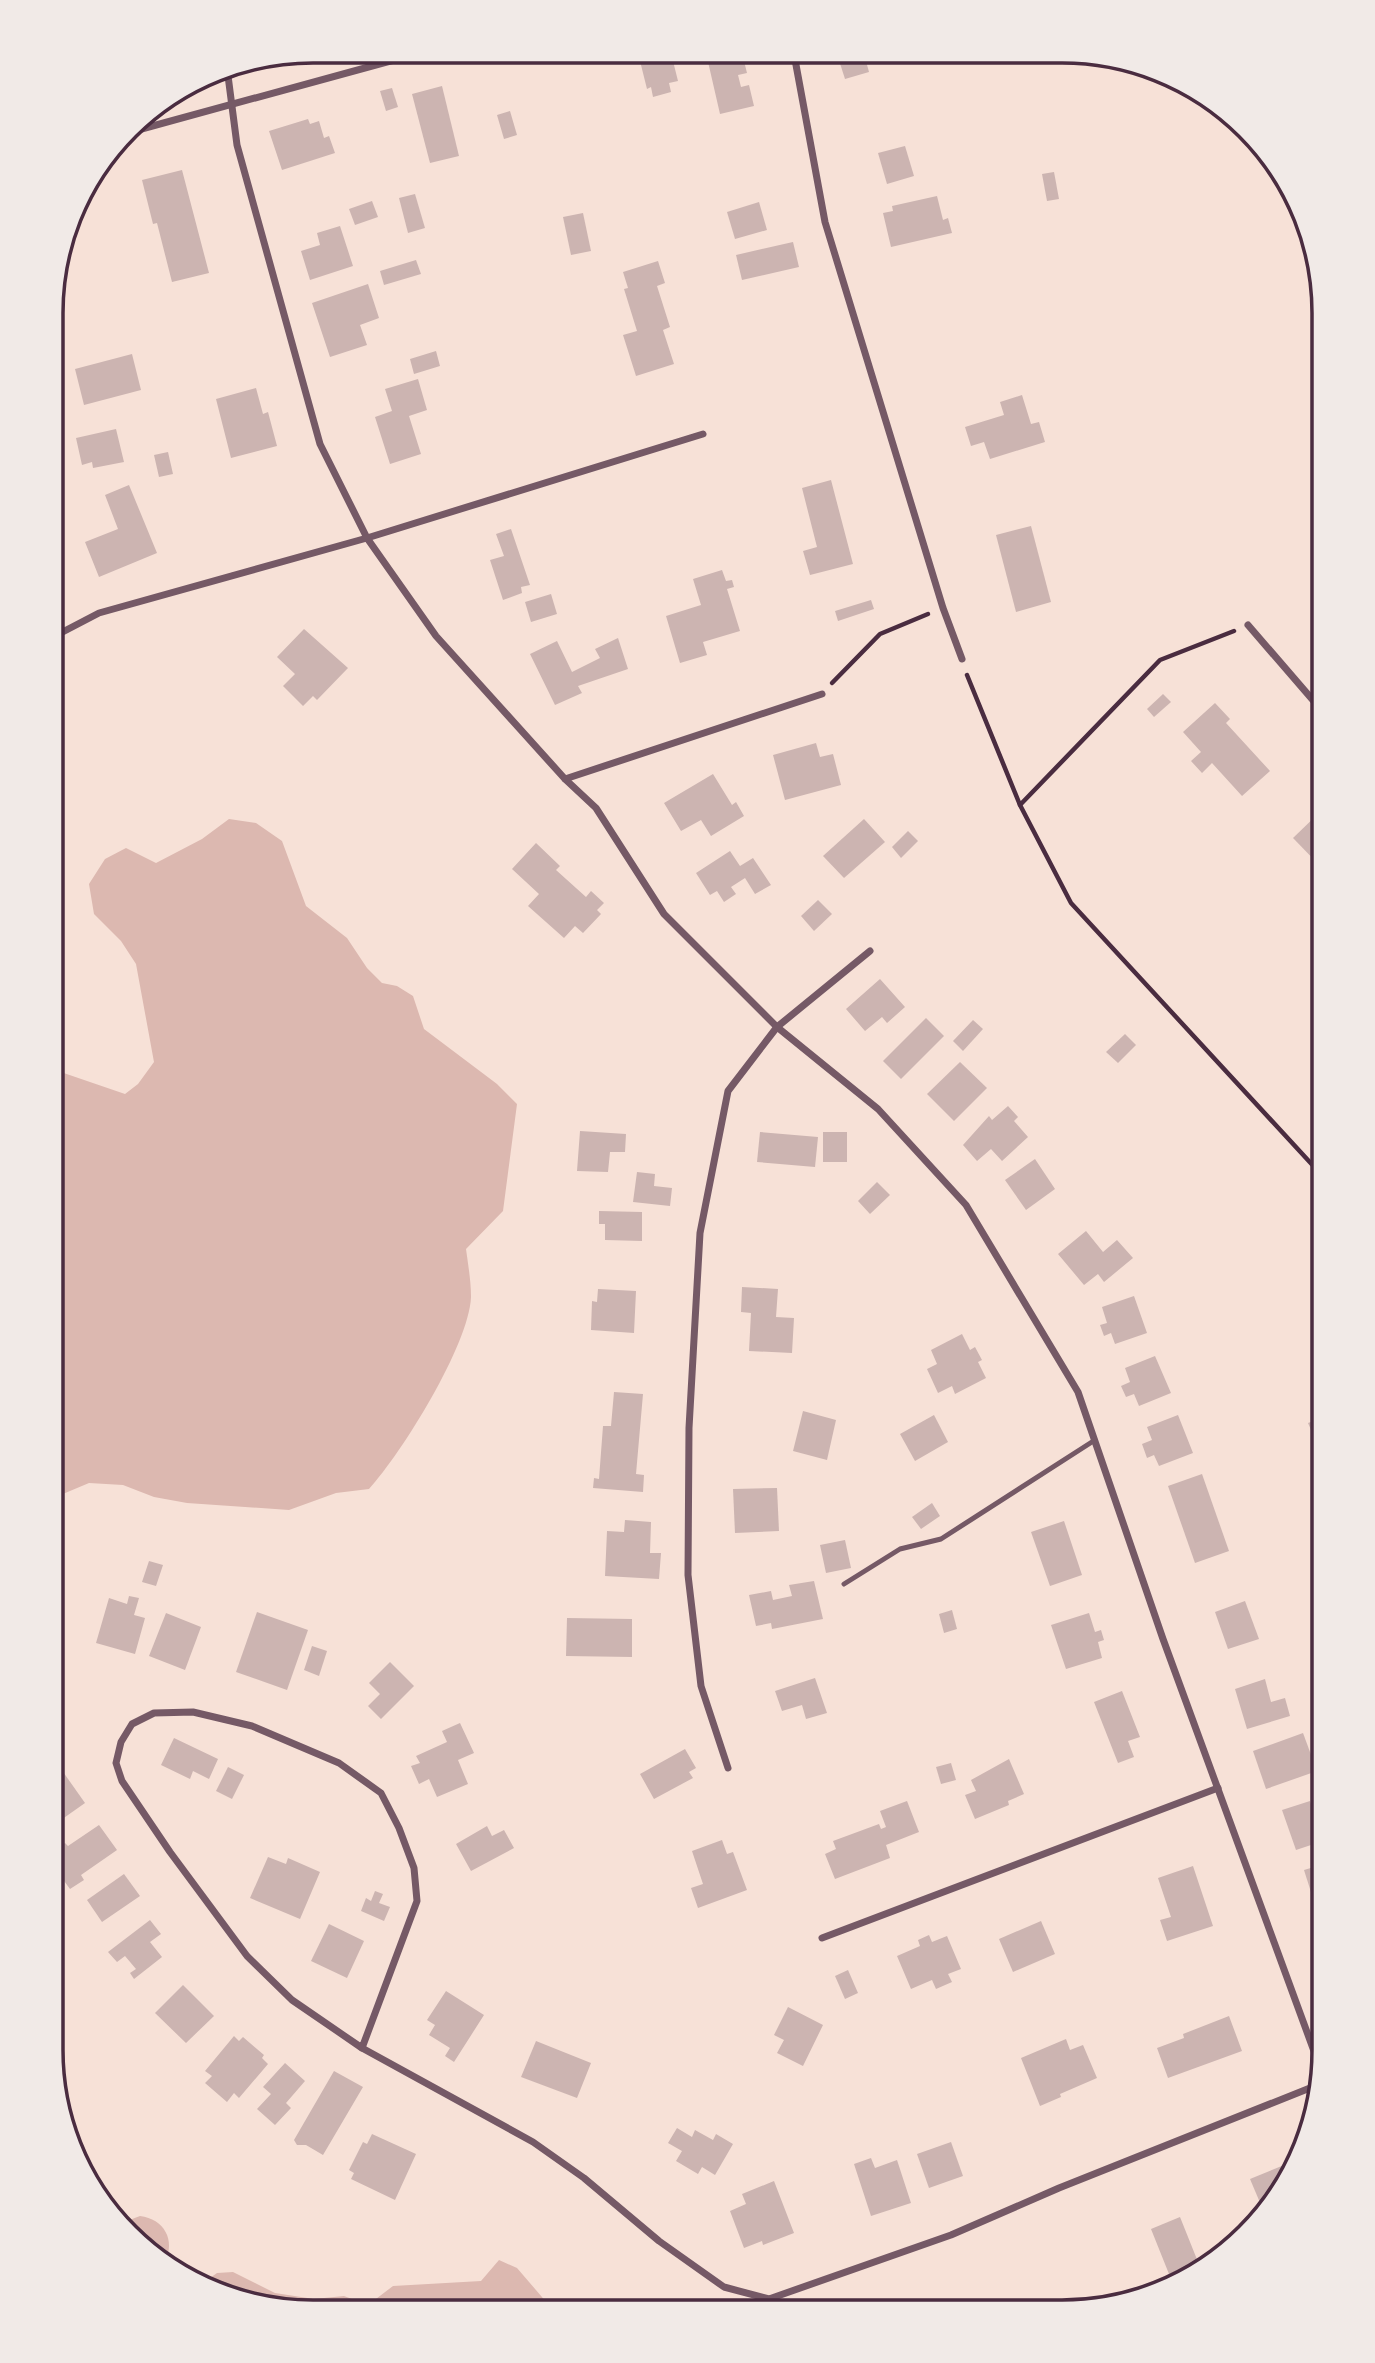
<svg xmlns="http://www.w3.org/2000/svg" width="1375" height="2363" viewBox="0 0 1375 2363" font-family="'Open Sans',sans-serif">
  <style>
    .water { fill: #dcb8b0 }
    .building { fill: #ccb4b1 }
    .lines { fill: none; stroke-linecap: round; stroke-linejoin: round }
    .path { stroke: #4a2c40; stroke-width: 4.5 }
    .service { stroke: #755966; stroke-width: 5 }
    .minor { stroke: #755966; stroke-width: 7 }
    .rim { fill: none; stroke: #4a2c40; stroke-width: 3.5 }
  </style>
  <rect width="100%" height="100%" fill="#f7e1d7"/>
  <!-- water -->
  <g class="water">
    <path d="M229,819L256,823L282,841L306,906L347,938L367,968L382,983L397,986L413,996L424,1029L497,1084L517,1104L503,1211L466,1249C468,1264 471,1281 471,1297C469,1345 402,1453 369,1489L336,1493L289,1510L187,1503L154,1497L123,1485L89,1483L51,1499L52,1069L125,1094L138,1084L154,1062L136,964L121,941L94,914L89,884L105,859L126,848L156,863L202,839Z"/>
    <path d="M140,2216C164,2219 176,2240 165,2262L171,2268L153,2258L119,2224Z"/>
    <polygon points="499,2260 517,2268 554,2311 278,2310 212,2292 200,2285 217,2273 233,2272 275,2293 314,2299 344,2296 368,2305 393,2286 481,2281"/>
  </g>
  <!-- building -->
  <g class="building">
    <polygon points="638,53 671,53 678,81 669,83 671,92 653,97 651,87 647,89"/>
    <polygon points="706,53 742,53 747,73 738,75 741,87 749,85 754,106 720,114"/>
    <polygon points="837,54 864,54 869,72 845,79"/>
    <polygon points="442,86 459,156 430,163 412,94"/>
    <polygon points="392,88 398,107 386,111 380,91"/>
    <polygon points="510,111 517,135 504,139 497,115"/>
    <polygon points="308,119 310,124 319,121 324,138 329,136 335,153 282,170 269,131"/>
    <polygon points="905,146 914,176 887,184 878,153"/>
    <polygon points="182,170 209,273 172,282 157,223 153,224 142,180"/>
    <polygon points="1054,172 1059,199 1047,201 1042,174"/>
    <polygon points="415,194 425,228 408,233 399,198"/>
    <polygon points="937,196 943,220 948,218 952,233 891,247 883,213 893,211 892,206"/>
    <polygon points="372,201 378,217 355,225 349,209"/>
    <polygon points="759,202 767,230 735,239 727,212"/>
    <polygon points="583,213 591,251 571,255 563,217"/>
    <polygon points="340,226 353,266 310,280 301,251 320,245 317,233"/>
    <polygon points="793,242 799,267 742,280 736,255"/>
    <polygon points="416,260 421,274 384,285 380,271"/>
    <polygon points="658,261 665,283 657,286 670,327 663,330 674,364 636,376 623,335 637,331 624,289 628,288 623,272"/>
    <polygon points="58,264 65,272 53,284 53,279"/>
    <polygon points="368,284 379,318 360,325 367,345 330,357 312,303"/>
    <polygon points="436,351 440,366 414,374 410,359"/>
    <polygon points="132,354 141,390 84,405 75,369"/>
    <polygon points="418,379 427,410 409,416 421,454 390,464 375,417 392,411 385,389"/>
    <polygon points="256,388 263,414 268,412 277,446 231,458 216,399"/>
    <polygon points="1022,395 1031,424 1039,422 1045,442 990,459 984,442 971,446 965,427 1004,415 1000,402"/>
    <polygon points="116,429 124,462 93,468 92,462 82,465 76,438"/>
    <polygon points="168,452 173,474 159,477 154,455"/>
    <polygon points="831,480 853,564 810,575 803,551 817,547 802,488"/>
    <polygon points="129,485 157,553 99,577 85,542 118,529 105,495"/>
    <polygon points="1031,526 1051,602 1016,612 996,535"/>
    <polygon points="511,529 530,585 521,587 522,593 503,600 490,560 504,556 496,534"/>
    <polygon points="722,570 726,581 732,580 734,587 727,589 740,631 703,642 707,655 680,663 666,616 701,605 693,579"/>
    <polygon points="551,594 557,614 531,622 525,602"/>
    <polygon points="871,600 874,609 838,621 835,611"/>
    <polygon points="304,629 348,668 317,700 313,696 303,706 283,686 295,674 277,657"/>
    <polygon points="618,638 628,669 578,686 582,693 555,705 530,654 557,641 572,672 600,658 595,649"/>
    <polygon points="1163,694 1171,702 1154,717 1147,709"/>
    <polygon points="1215,703 1230,719 1226,723 1270,771 1242,796 1212,763 1202,773 1191,761 1201,752 1183,732"/>
    <polygon points="816,743 820,757 833,754 841,785 785,800 773,755"/>
    <polygon points="713,774 732,805 736,802 744,816 711,836 701,820 681,831 664,803"/>
    <polygon points="1321,811 1324,814 1324,870 1293,838"/>
    <polygon points="864,819 885,842 844,878 823,856"/>
    <polygon points="908,831 918,841 901,858 892,847"/>
    <polygon points="536,843 560,866 556,870 586,897 591,891 604,903 597,910 601,914 583,933 575,926 564,938 528,906 539,894 512,869"/>
    <polygon points="730,851 740,866 753,858 771,885 755,894 745,878 731,887 736,894 724,902 717,891 710,895 696,873"/>
    <polygon points="818,900 832,914 814,931 801,916"/>
    <polygon points="880,979 905,1007 887,1023 882,1017 865,1031 846,1009"/>
    <polygon points="926,1018 944,1036 901,1079 883,1061"/>
    <polygon points="973,1020 983,1029 963,1051 953,1041"/>
    <polygon points="1125,1034 1136,1045 1118,1063 1106,1052"/>
    <polygon points="960,1062 987,1088 954,1121 927,1094"/>
    <polygon points="1008,1106 1018,1117 1014,1121 1028,1137 1002,1161 991,1149 977,1161 963,1145 989,1116 992,1120"/>
    <polygon points="580,1131 626,1134 625,1152 610,1152 608,1172 577,1171"/>
    <polygon points="760,1132 818,1137 815,1167 757,1162"/>
    <rect x="823" y="1132" width="24" height="30"/>
    <polygon points="1035,1159 1055,1189 1026,1210 1005,1180"/>
    <polygon points="637,1172 655,1174 654,1186 672,1188 670,1206 633,1202"/>
    <polygon points="877,1182 890,1195 870,1214 858,1201"/>
    <polygon points="599,1211 642,1212 642,1241 605,1240 605,1224 599,1224"/>
    <polygon points="1086,1231 1103,1252 1117,1240 1133,1258 1104,1282 1098,1274 1084,1285 1058,1254"/>
    <polygon points="742,1287 778,1289 776,1317 794,1318 792,1353 749,1351 751,1313 741,1312"/>
    <polygon points="598,1289 636,1291 634,1333 591,1330 592,1301 597,1302"/>
    <polygon points="1134,1296 1147,1333 1115,1344 1111,1333 1104,1336 1100,1325 1107,1323 1102,1307"/>
    <polygon points="962,1334 970,1350 975,1347 982,1360 978,1362 986,1378 955,1394 952,1386 938,1393 927,1369 937,1364 931,1350"/>
    <polygon points="1155,1356 1171,1393 1139,1406 1134,1394 1126,1397 1121,1386 1130,1382 1125,1368"/>
    <polygon points="614,1392 643,1394 636,1474 644,1475 643,1492 593,1488 594,1478 599,1479 603,1426 611,1426"/>
    <polygon points="803,1411 836,1420 827,1460 793,1451"/>
    <polygon points="934,1415 948,1442 915,1461 900,1434"/>
    <polygon points="1178,1415 1193,1453 1159,1466 1154,1455 1147,1458 1142,1444 1152,1440 1147,1427"/>
    <polygon points="1324,1417 1324,1460 1308,1423"/>
    <polygon points="1324,1470 1324,1493 1321,1494 1314,1474"/>
    <polygon points="1202,1474 1229,1551 1195,1563 1168,1486"/>
    <polygon points="777,1488 779,1531 735,1533 733,1489"/>
    <polygon points="932,1503 940,1516 921,1529 912,1517"/>
    <polygon points="625,1520 651,1522 650,1553 661,1553 659,1579 605,1576 607,1531 624,1532"/>
    <polygon points="1064,1521 1082,1575 1050,1586 1031,1532"/>
    <polygon points="845,1540 851,1568 826,1573 820,1545"/>
    <polygon points="149,1561 163,1565 156,1586 142,1582"/>
    <polygon points="814,1581 823,1619 772,1629 771,1623 756,1626 749,1595 771,1591 773,1600 792,1596 789,1585"/>
    <polygon points="129,1596 139,1598 134,1615 145,1618 135,1654 96,1643 109,1598 127,1604"/>
    <polygon points="1245,1601 1259,1639 1228,1649 1215,1612"/>
    <polygon points="952,1610 957,1629 944,1633 939,1614"/>
    <polygon points="257,1612 308,1630 287,1690 236,1672"/>
    <polygon points="166,1613 201,1627 185,1670 149,1656"/>
    <polygon points="1089,1613 1095,1632 1101,1630 1104,1640 1098,1642 1102,1658 1066,1669 1051,1625"/>
    <polygon points="567,1618 632,1619 632,1657 566,1656"/>
    <polygon points="312,1646 327,1651 319,1676 304,1670"/>
    <polygon points="390,1662 414,1686 381,1719 368,1706 380,1694 369,1683"/>
    <polygon points="815,1678 827,1713 806,1719 802,1705 782,1711 775,1691"/>
    <polygon points="1265,1679 1271,1702 1285,1698 1290,1716 1247,1729 1235,1689"/>
    <polygon points="1122,1691 1140,1737 1128,1741 1134,1757 1118,1763 1094,1702"/>
    <polygon points="460,1723 474,1753 458,1760 468,1784 437,1797 429,1779 419,1784 411,1766 420,1763 416,1756 447,1742 442,1731"/>
    <polygon points="1303,1733 1317,1771 1266,1789 1253,1751"/>
    <polygon points="174,1738 218,1759 209,1779 193,1771 190,1779 161,1765"/>
    <polygon points="685,1749 696,1768 689,1772 693,1778 654,1799 640,1774"/>
    <polygon points="1009,1759 1024,1794 1008,1801 1009,1805 975,1819 965,1795 976,1791 971,1780"/>
    <polygon points="951,1763 956,1780 941,1784 936,1767"/>
    <polygon points="228,1767 244,1775 232,1799 216,1791"/>
    <polygon points="61,1769 85,1803 51,1827 51,1776"/>
    <polygon points="907,1801 919,1832 886,1845 890,1858 835,1879 825,1854 836,1849 833,1841 879,1824 881,1829 886,1827 880,1811"/>
    <polygon points="1310,1801 1323,1841 1296,1850 1282,1810"/>
    <polygon points="99,1825 117,1850 81,1875 84,1880 70,1889 51,1863 51,1853 65,1843 68,1846"/>
    <polygon points="487,1826 492,1836 504,1830 514,1848 471,1871 456,1844"/>
    <polygon points="722,1840 727,1854 733,1852 747,1890 698,1908 691,1888 703,1884 692,1851"/>
    <polygon points="268,1857 286,1864 288,1858 320,1872 300,1919 250,1898"/>
    <polygon points="1324,1864 1324,1905 1316,1908 1304,1870"/>
    <polygon points="1193,1866 1213,1926 1167,1941 1160,1920 1171,1917 1158,1878"/>
    <polygon points="124,1874 140,1896 102,1922 87,1900"/>
    <polygon points="375,1891 383,1894 379,1903 390,1907 384,1921 361,1911 366,1898 371,1901"/>
    <polygon points="150,1920 161,1934 150,1942 162,1957 134,1979 130,1973 136,1969 125,1956 117,1962 108,1952"/>
    <polygon points="1041,1921 1055,1954 1013,1972 999,1939"/>
    <polygon points="329,1924 364,1941 347,1978 311,1961"/>
    <polygon points="929,1935 932,1942 947,1936 961,1969 948,1974 952,1982 936,1989 932,1980 911,1989 897,1956 920,1946 918,1940"/>
    <polygon points="848,1970 858,1993 845,1999 835,1976"/>
    <polygon points="183,1985 214,2016 186,2043 155,2013"/>
    <polygon points="446,1991 484,2015 454,2062 445,2056 450,2048 429,2035 435,2025 427,2020"/>
    <polygon points="788,2007 823,2025 803,2066 777,2053 784,2040 774,2035"/>
    <polygon points="1229,2016 1242,2051 1168,2078 1157,2048 1184,2038 1183,2034"/>
    <polygon points="234,2036 239,2041 243,2037 264,2055 262,2058 268,2064 239,2098 234,2093 227,2102 205,2083 212,2076 205,2071"/>
    <polygon points="1066,2039 1070,2050 1083,2045 1097,2078 1060,2094 1061,2097 1040,2106 1021,2058"/>
    <polygon points="536,2041 591,2063 577,2098 521,2077"/>
    <polygon points="285,2063 305,2081 286,2103 291,2108 275,2125 257,2109 271,2094 263,2087"/>
    <polygon points="334,2071 363,2087 323,2155 306,2145 297,2145 294,2140"/>
    <polygon points="677,2128 692,2137 695,2130 713,2140 716,2134 733,2144 715,2175 702,2167 698,2174 676,2161 682,2151 668,2143"/>
    <polygon points="372,2134 416,2154 395,2200 351,2179 354,2173 349,2170 363,2142 367,2144"/>
    <polygon points="951,2142 963,2176 929,2188 917,2154"/>
    <polygon points="871,2158 875,2168 897,2160 911,2203 871,2216 854,2164"/>
    <polygon points="1289,2163 1292,2171 1276,2199 1261,2205 1250,2179"/>
    <polygon points="774,2181 794,2233 763,2245 762,2241 744,2248 730,2211 746,2204 742,2194"/>
    <polygon points="1180,2217 1198,2262 1169,2274 1151,2229"/>
    <polygon points="1069,2299 1074,2310 1036,2312"/>
  </g>
  <g class="lines">
    <!-- path -->
    <g class="path">
      <polyline points="967,675 1020,805 1160,660 1234,631"/>
      <polyline points="832,683 880,634 928,614"/>
      <polyline points="1020,805 1071,903 1318,1171 1324,1183"/>
    </g>
    <!-- service -->
    <polyline class="service" points="844,1584 900,1549 941,1539 1095,1440"/>
    <!-- minor -->
    <g class="minor">
      <polyline points="794,54 825,222 943,608 962,659"/>
      <polyline points="227,68 237,145 320,444 367,538 436,636 565,779 596,808 664,914 777,1027 878,1109 966,1205 1078,1392 1163,1639 1322,2073"/>
      <polyline points="127,133 427,51"/>
      <polyline points="1248,625 1324,713"/>
      <polyline points="53,637 99,613 367,538 703,434"/>
      <polyline points="565,779 822,694"/>
      <polygon points="193,1712 252,1726 339,1763 381,1793 399,1828 414,1868 417,1901 362,2048 292,2000 247,1956 170,1852 122,1781 116,1763 121,1742 132,1724 154,1713"/>
      <polyline points="728,1768 701,1686 688,1575 689,1428 700,1233 728,1091 777,1027 870,951"/>
      <polyline points="822,1938 1218,1788"/>
      <polyline points="362,2048 533,2142 584,2178 659,2241 724,2287 769,2299 951,2235 1059,2188 1320,2084"/>
    </g>
  </g>
  <!-- crop -->
  <path d="M0 0H1375V2363H0ZM313 63H1062A250 250 0 0 1 1312 313V2050A250 250 0 0 1 1062 2300H313A250 250 0 0 1 63 2050V313A250 250 0 0 1 313 63Z" fill="#f1eae7" fill-rule="evenodd"/>
  <path class="rim" d="M313 63H1062A250 250 0 0 1 1312 313V2050A250 250 0 0 1 1062 2300H313A250 250 0 0 1 63 2050V313A250 250 0 0 1 313 63Z"/>
</svg>
